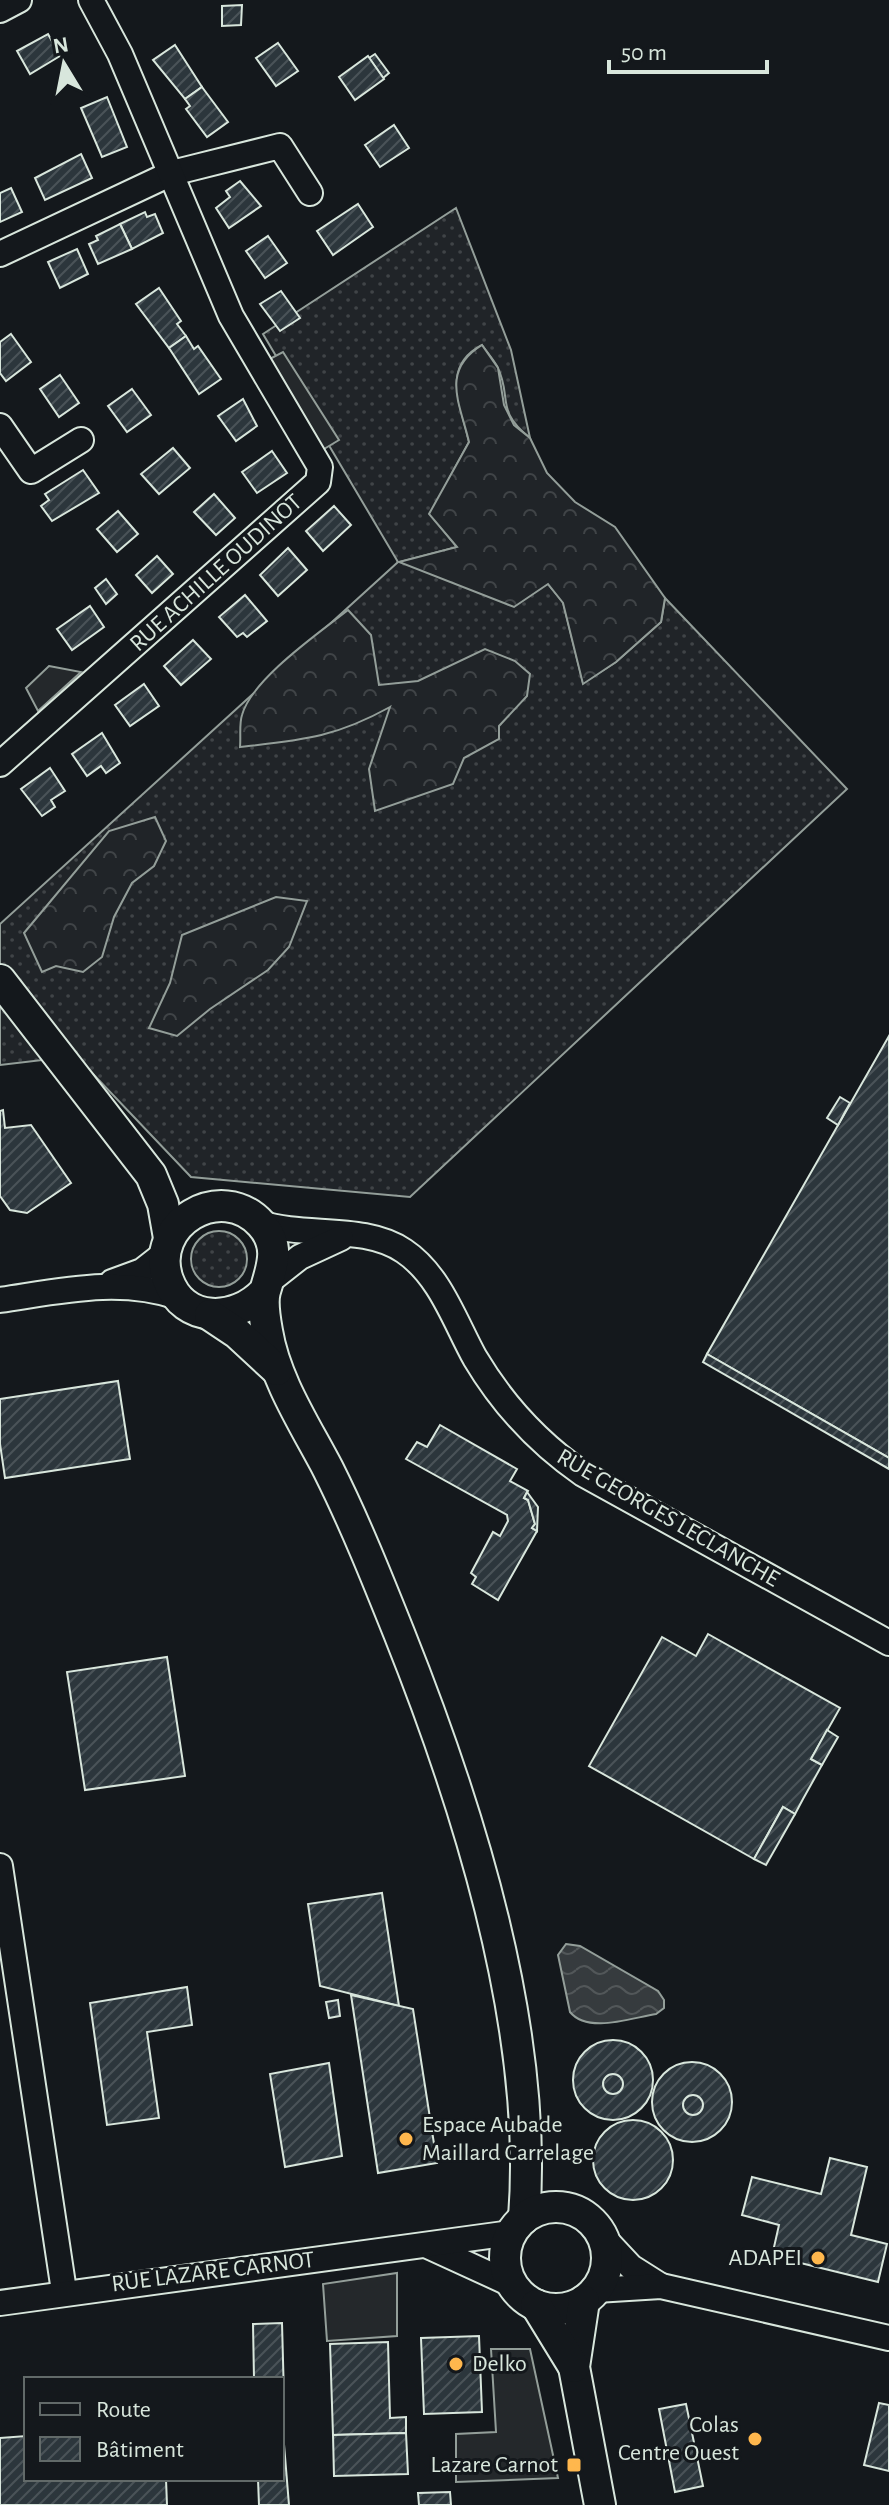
<svg xmlns="http://www.w3.org/2000/svg" width="889" height="2505" viewBox="0 0 889 2505" font-family="'Alegreya Sans',sans-serif">
  <style>
    .grass { fill: url(#grass-dots); stroke: #939e99; stroke-width: 2 }
    .forest { fill: url(#forest-crowns); stroke: #939e99; stroke-width: 2 }
    .parking { fill: #24282b; stroke: #939e99; stroke-width: 2 }
    .water { fill: url(#water-waves); stroke: #939e99; stroke-width: 2 }
    .building { fill: url(#building-hatch); stroke: #d8e6dc; stroke-width: 2 }
    .lines { fill: none; stroke-linecap: round; stroke-linejoin: round }
    .minor-casing { stroke: #d8e6dc; stroke-width: 28 }
    .major-casing { stroke: #d8e6dc; stroke-width: 34 }
    .minor { stroke: #14181c; stroke-width: 24 }
    .major { stroke: #14181c; stroke-width: 30 }
    .poi-dot { fill: #ffb74d; stroke: #14181c; stroke-width: 3 }
    .labels { text-anchor: middle; dominant-baseline: central; stroke-width: 6; stroke-linejoin: round; paint-order: stroke }
    .street-label { font-size: 24px; fill: #d8e6dc; stroke: #14181c }
    .poi-label { font-size: 24px; fill: #d8e6dc; stroke: #14181c; text-anchor: end }
  </style>
  <defs>
    <pattern id="grass-dots" width="8" height="8" patternUnits="userSpaceOnUse" patternTransform="scale(2)"><rect width="8" height="8" fill="#202428"/><path d="M2 2h.1M6 6h.1" fill="none" stroke="#404447" stroke-width="1.8" stroke-linecap="round"/></pattern>
    <pattern id="forest-crowns" width="20" height="18" patternUnits="userSpaceOnUse" patternTransform="scale(2)"><rect width="20" height="18" fill="#202428"/><path d="M2 6a3 3 0 1 1 6 0M12 15a3 3 0 1 1 6 0" fill="none" stroke="#404447"/></pattern>
    <pattern id="water-waves" width="16" height="10" patternUnits="userSpaceOnUse" patternTransform="scale(2)"><rect width="16" height="10" fill="#363b3e"/><path d="M0 5q4-4 8 0t8 0" fill="none" stroke="#525759"/></pattern>
    <pattern id="building-hatch" width="6" height="6" patternUnits="userSpaceOnUse" patternTransform="scale(2)"><rect width="6" height="6" fill="#2c363c"/><path d="M-1 1l2-2M0 6l6-6M5 7l2-2" fill="none" stroke="#4a5358"/></pattern>
  </defs>
  <rect width="100%" height="100%" fill="#14181c"/>
  <!-- grass -->
  <g class="grass">
    <path d="M456,208L511,350L530,438C494,409 513,398 497,366C493,359 487,352 482,345C440,367 461,405 469,442L430,514L457,547L400,562L548,584L563,602L583,683L616,662L661,622L665,598L847,789L410,1197L191,1177L76,1056L0,1065V924L398,562L263,334Z"/>
    <circle cx="219" cy="1259" r="28"/>
  </g>
  <!-- forest -->
  <g class="forest">
    <path d="M482,345L498,368L504,405L514,425L530,438L547,473L575,502L615,527L665,598L661,622L616,662L583,684L563,603L548,584L514,607L399,562L457,547L429,514L469,442C460,403 440,371 482,345Z"/>
    <path d="M348,610L371,635L379,685L418,681L485,649L515,661L530,674L527,696L499,726V739L464,758L453,784L375,811L369,769L390,707C334,738 302,740 240,747C241,737 239,724 242,715C252,679 319,633 348,610Z"/>
    <polygon points="155,817 166,841 154,866 132,883 114,917 102,957 83,972 56,966 42,972 24,933 109,831"/>
    <polygon points="276,897 307,901 289,947 268,970 210,1009 177,1036 149,1028 170,983 182,935"/>
  </g>
  <!-- parking -->
  <g class="parking">
    <polygon points="283,352 339,440 319,452 264,362"/>
    <polygon points="49,666 81,672 38,711 26,688"/>
    <polygon points="397,2273 397,2336 327,2341 323,2284"/>
    <polygon points="491,2349 530,2349 558,2478 456,2482 456,2434 496,2432"/>
  </g>
  <!-- water -->
  <path class="water" d="M566,1944L580,1946L658,1991L664,2000V2008L656,2014C631,2018 588,2034 570,2012L558,1955Z"/>
  <!-- building -->
  <g class="building">
    <polygon points="242,5 241,25 222,26 222,6"/>
    <polygon points="48,34 60,56 30,74 17,51"/>
    <polygon points="278,43 298,71 276,86 256,58"/>
    <polygon points="175,45 202,87 185,99 153,60"/>
    <polygon points="375,54 389,73 383,78 369,58"/>
    <polygon points="368,56 384,79 355,100 339,77"/>
    <polygon points="202,87 228,122 207,137 186,109 190,106 185,99"/>
    <polygon points="107,97 127,147 102,157 81,108"/>
    <polygon points="394,125 409,148 380,167 365,145"/>
    <polygon points="81,154 92,178 45,200 35,178"/>
    <polygon points="240,181 261,206 229,228 216,208 230,197 226,191"/>
    <polygon points="11,188 22,212 0,222 0,193"/>
    <polygon points="358,204 373,227 333,255 317,231"/>
    <polygon points="145,212 147,217 155,214 163,233 132,249 120,224"/>
    <polygon points="120,224 132,249 98,264 89,244 98,240 96,236"/>
    <polygon points="268,236 287,263 265,278 246,251"/>
    <polygon points="77,249 88,274 60,288 48,262"/>
    <polygon points="159,288 181,321 177,324 186,336 169,348 136,304"/>
    <polygon points="281,291 300,318 280,331 260,304"/>
    <polygon points="11,334 31,362 6,381 0,373 0,342"/>
    <polygon points="186,336 194,349 198,346 221,379 199,394 169,348"/>
    <polygon points="60,375 79,403 59,417 40,389"/>
    <polygon points="132,389 151,415 127,432 108,406"/>
    <polygon points="243,399 257,426 236,441 218,416"/>
    <polygon points="173,448 190,468 159,494 141,474"/>
    <polygon points="272,451 287,473 257,493 242,472"/>
    <polygon points="83,470 99,493 52,521 41,506 49,500 45,494"/>
    <polygon points="214,494 235,518 216,535 194,512"/>
    <polygon points="334,506 351,525 323,551 306,531"/>
    <polygon points="118,511 138,534 117,552 97,529"/>
    <polygon points="288,548 307,570 278,596 260,575"/>
    <polygon points="157,556 173,574 152,593 136,575"/>
    <polygon points="106,579 117,594 106,604 95,588"/>
    <polygon points="245,595 267,621 247,637 243,633 237,637 219,617"/>
    <polygon points="90,606 104,627 72,650 57,629"/>
    <polygon points="193,640 211,659 181,685 164,666"/>
    <polygon points="144,684 159,706 130,726 115,705"/>
    <polygon points="102,733 120,763 106,773 101,766 87,776 72,754"/>
    <polygon points="50,768 65,791 51,800 55,807 42,816 21,789"/>
    <polygon points="889,1036 889,1458 707,1354"/>
    <polygon points="840,1097 850,1103 838,1125 827,1118"/>
    <polygon points="3,1110 5,1128 31,1125 71,1183 27,1213 10,1210 0,1196 0,1111"/>
    <polygon points="707,1354 889,1458 889,1469 703,1362"/>
    <polygon points="118,1381 130,1459 5,1478 0,1444 0,1399"/>
    <polygon points="440,1425 517,1469 510,1481 528,1491 524,1498 528,1500 535,1524 532,1528 537,1531 498,1600 472,1584 476,1577 471,1573 493,1532 500,1536 508,1521 507,1515 406,1459 417,1442 427,1447"/>
    <polygon points="527,1492 538,1507 537,1531 532,1528 535,1524 528,1500 524,1498"/>
    <polygon points="708,1634 840,1708 811,1759 822,1765 803,1799 795,1814 783,1807 754,1859 589,1766 662,1637 696,1656"/>
    <polygon points="167,1657 185,1776 85,1790 67,1672"/>
    <polygon points="827,1730 838,1737 822,1765 811,1759"/>
    <polygon points="783,1807 795,1814 766,1865 754,1859"/>
    <polygon points="382,1893 399,2006 320,1986 308,1904"/>
    <polygon points="187,1987 192,2025 147,2032 159,2118 107,2125 90,2003"/>
    <polygon points="351,1995 413,2009 437,2163 378,2173"/>
    <polygon points="338,2000 340,2016 329,2018 326,2002"/>
    <circle cx="613" cy="2080" r="40"/>
    <circle cx="692" cy="2102" r="40"/>
    <polygon points="329,2063 342,2156 285,2167 270,2074"/>
    <circle cx="613" cy="2084" r="10"/>
    <circle cx="693" cy="2105" r="10"/>
    <circle cx="633" cy="2160" r="40"/>
    <polygon points="830,2158 867,2167 851,2235 887,2244 878,2282 772,2256 779,2225 742,2215 752,2177 821,2194"/>
    <polygon points="282,2323 284,2397 282,2397 282,2379 254,2379 253,2324"/>
    <polygon points="479,2336 482,2412 424,2414 421,2338"/>
    <polygon points="388,2342 390,2418 406,2417 406,2433 333,2435 330,2344"/>
    <polygon points="879,2403 889,2405 889,2471 864,2465"/>
    <polygon points="686,2404 703,2486 675,2492 659,2409"/>
    <polygon points="282,2420 289,2505 259,2505 258,2479 282,2479"/>
    <polygon points="406,2433 408,2474 334,2476 333,2435"/>
    <polygon points="26,2436 26,2479 166,2479 167,2505 0,2505 0,2438"/>
    <polygon points="450,2492 451,2505 419,2505 418,2493"/>
  </g>
  <g class="lines">
    <!-- minor casing -->
    <g class="minor-casing">
      <g id="minor">
        <polyline points="0,10 19,0"/>
        <polyline points="0,254 172,173 280,146 310,193"/>
        <polyline points="0,426 31,471 81,440"/>
        <polyline points="0,764 318,482 320,467 231,316 120,54 91,0"/>
        <path d="M260,1223C305,1238 364,1224 404,1251C440,1275 455,1322 475,1358C503,1405 538,1443 583,1474L889,1643"/>
        <polyline points="272,1279 300,1257 341,1238"/>
        <polyline points="112,1282 142,1271 165,1253"/>
        <path d="M0,1300C61,1291 119,1277 178,1297"/>
        <polyline points="0,1866 64,2291"/>
        <polyline points="602,2236 631,2267 661,2286"/>
        <polyline points="428,2246 513,2285"/>
        <polyline points="596,2290 661,2286 889,2338"/>
        <polyline points="0,2303 511,2233"/>
      </g>
    </g>
    <!-- major casing -->
    <g class="major-casing">
      <g id="major">
        <polyline points="0,980 151,1175 163,1204 169,1238"/>
        <path d="M264,1292C236,1322 184,1324 168,1280C148,1224 221,1180 261,1224C281,1246 272,1267 265,1291C262,1302 265,1320 267,1331C275,1380 305,1425 328,1469C355,1523 377,1578 399,1633C469,1808 539,2029 524,2218"/>
        <polyline points="210,1315 237,1333 277,1370"/>
        <circle cx="556" cy="2258" r="51"/>
        <polyline points="584,2301 574,2367 600,2505"/>
        <polyline points="536,2305 574,2367"/>
      </g>
    </g>
    <!-- minor -->
    <use href="#minor" class="minor"/>
    <!-- major -->
    <use href="#major" class="major"/>
  </g>
  <!-- markers -->
  <g class="poi-dot">
    <circle cx="406" cy="2139" r="8"/>
    <circle cx="818" cy="2258" r="8"/>
    <circle cx="456" cy="2364" r="8"/>
    <circle cx="755" cy="2439" r="8"/>
    <rect x="566" y="2457" width="16" height="16" rx="4"/>
  </g>
  <g class="labels">
    <!-- street labels -->
    <g class="street-label">
      <text transform="translate(216 573) rotate(-42)">RUE ACHILLE OUDINOT</text>
      <text transform="translate(668 1518) rotate(30)">RUE GEORGES LECLANCHE</text>
      <text transform="translate(213 2272) rotate(-7)">RUE LAZARE CARNOT</text>
    </g>
    <!-- poi labels -->
    <g class="poi-label">
      <text x="422" y="2125" text-anchor="start">Espace Aubade<tspan x="422" dy="28">Maillard Carrelage</tspan></text>
      <text x="802" y="2258">ADAPEI</text>
      <text x="472" y="2364" text-anchor="start">Delko</text>
      <text x="739" y="2425">Colas<tspan x="739" dy="28">Centre Ouest</tspan></text>
      <text x="558" y="2465">Lazare Carnot</text>
    </g>
  </g>
  <!-- legend -->
  <rect x="24" y="2377" width="260" height="104" fill="#14181c" stroke="#626a69" stroke-width="2"/>
  <rect x="40" y="2403" width="40" height="12" fill="#14181c" stroke="#626a69" stroke-width="2"/>
  <text x="96" y="2417" font-size="24" fill="#d8e6dc">Route</text>
  <rect x="40" y="2437" width="40" height="24" fill="url(#building-hatch)" stroke="#626a69" stroke-width="2"/>
  <text x="96" y="2457" font-size="24" fill="#d8e6dc">Bâtiment</text>
  <!-- north arrow -->
  <g transform="translate(64 64) rotate(350)" stroke="#14181c" stroke-width="6" paint-order="stroke">
  <path d="M0-6L14 30L0 20L-14 30Z" fill="#d8e6dc"/>
  <text y="-12" font-size="22" font-weight="bold" text-anchor="middle" fill="#d8e6dc">N</text>
  </g>
  <!-- scale -->
  <path d="M609 60v12h158v-12" fill="none" stroke="#d8e6dc" stroke-width="4"/>
  <text x="621" y="60" font-size="24" fill="#d8e6dc" stroke="#14181c" stroke-width="6" paint-order="stroke">50 m</text>
</svg>
